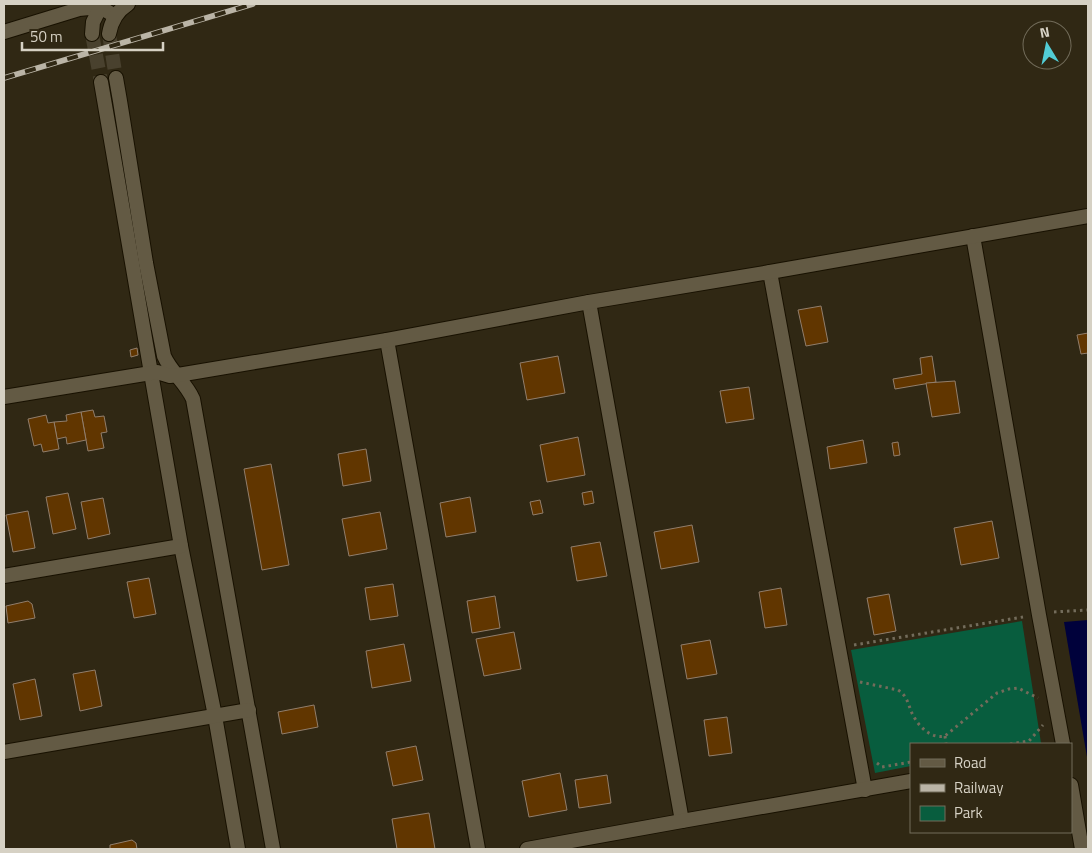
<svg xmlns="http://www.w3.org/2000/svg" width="1092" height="853" viewBox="0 0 1092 853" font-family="'Titillium Web',sans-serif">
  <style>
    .green { fill: #085d3e }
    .water { fill: #00013b }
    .building { fill: #613600; stroke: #917e6c }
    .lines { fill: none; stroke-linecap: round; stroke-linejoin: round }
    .minor-tunnel { stroke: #49412e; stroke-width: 14; stroke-dasharray: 14 7; stroke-linecap: butt }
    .minor-casing { stroke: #181100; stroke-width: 16 }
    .path { stroke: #736c5b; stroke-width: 3; stroke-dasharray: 2.5 4; stroke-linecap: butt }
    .minor { stroke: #635a44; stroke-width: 14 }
    .rail-casing { stroke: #bab4a6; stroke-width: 5.5 }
    .rail { stroke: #302814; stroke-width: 4; stroke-dasharray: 11; stroke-linecap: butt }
  </style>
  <rect width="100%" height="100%" fill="#302814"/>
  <!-- green -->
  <polygon class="green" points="1022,621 1041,743 1033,744 911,744 911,766 875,773 851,650"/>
  <!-- water -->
  <polygon class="water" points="1088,620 1088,763 1064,622"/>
  <!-- building -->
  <g class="building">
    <polygon points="821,306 828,342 806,346 798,310"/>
    <polygon points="1088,333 1088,353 1081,354 1077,335"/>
    <polygon points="137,348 138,355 131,357 130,350"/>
    <polygon points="558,356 565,393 527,400 520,363"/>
    <polygon points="932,356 936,382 895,389 893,379 922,374 920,358"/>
    <polygon points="955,381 960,413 932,417 926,383"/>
    <polygon points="749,387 754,419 726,423 720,391"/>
    <polygon points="93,410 95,417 104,416 107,432 101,433 104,448 88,451 81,412"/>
    <polygon points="81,412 86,440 67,444 66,437 57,439 54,422 67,421 66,415"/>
    <polygon points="46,415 48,423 54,422 59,449 43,452 41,444 34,446 28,419"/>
    <polygon points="578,437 585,475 547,482 540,445"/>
    <polygon points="863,440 867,463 830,469 827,447"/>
    <polygon points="898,442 900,455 894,456 892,443"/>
    <polygon points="366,449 371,481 343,486 338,454"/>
    <polygon points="271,464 289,565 262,570 244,469"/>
    <polygon points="592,491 594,503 584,505 582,493"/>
    <polygon points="68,493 76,529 53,534 46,497"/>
    <polygon points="470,497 476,532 446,537 440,503"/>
    <polygon points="103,498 110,534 88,539 81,502"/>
    <polygon points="540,500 543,513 533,515 530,502"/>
    <polygon points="28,511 35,548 13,552 6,515"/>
    <polygon points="380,512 387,549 349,556 342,519"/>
    <polygon points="992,521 999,558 961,565 954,528"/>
    <polygon points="692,525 699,562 661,569 654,532"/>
    <polygon points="600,542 607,576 577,581 571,547"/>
    <polygon points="149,578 156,614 134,618 127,582"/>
    <polygon points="393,584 398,616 370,620 365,588"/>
    <polygon points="781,588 787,625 765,628 759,592"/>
    <polygon points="889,594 896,631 874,635 867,598"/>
    <polygon points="495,596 500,628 472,633 467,601"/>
    <polygon points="28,601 32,604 35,618 8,623 6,606"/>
    <polygon points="514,632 521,669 484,676 476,639"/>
    <polygon points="710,640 717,674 687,679 681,645"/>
    <polygon points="404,644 411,681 372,688 366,651"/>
    <polygon points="95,670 102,706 80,711 73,674"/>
    <polygon points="35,679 42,716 20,720 13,684"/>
    <polygon points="314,705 318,727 282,734 278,712"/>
    <polygon points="727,717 732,753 709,756 704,720"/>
    <polygon points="416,746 423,780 393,786 386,752"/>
    <polygon points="560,773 567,810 529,817 522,781"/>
    <polygon points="607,775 611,803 579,808 575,780"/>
    <polygon points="429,813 435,849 397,849 392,819"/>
    <polygon points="132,840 136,843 137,849 110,849 110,845"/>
  </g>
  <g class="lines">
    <!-- minor-tunnel -->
    <g class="minor-tunnel">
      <polyline points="92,34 101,82"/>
      <polyline points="109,34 116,78"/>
    </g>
    <!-- minor casing -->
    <g class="minor-casing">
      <g id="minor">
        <polyline points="4,32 79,9 100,7 115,16"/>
        <polyline points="92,34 93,22 102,4"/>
        <path d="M109,34C111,22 117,11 128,4"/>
        <path d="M116,78L120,101L146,263L164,356C171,372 186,383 193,399L273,849"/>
        <polyline points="101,82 151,373 181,546 215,716 238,849"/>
        <polyline points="973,236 1039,615 1063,744"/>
        <polyline points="770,272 865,790"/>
        <polyline points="589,302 682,821"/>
        <polyline points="387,340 478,849"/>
        <polyline points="4,397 157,372 170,376 178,375 387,340 589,302 770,272 1088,216"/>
        <polyline points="4,576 181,546"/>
        <polyline points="4,752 249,710"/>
        <polyline points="1071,785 1082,849"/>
        <polyline points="527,849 682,821 911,781"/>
      </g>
    </g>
    <!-- path -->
    <g class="path">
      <polyline points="1054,612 1088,610"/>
      <polyline points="854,645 1023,617"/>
      <path d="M860,682L898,690C909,697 908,707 914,717C920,728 932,739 945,736L997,693L1009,689L1018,688L1038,698"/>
      <polyline points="945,736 946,744"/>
      <polyline points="1010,744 1029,741 1043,725"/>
      <polyline points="877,763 882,767 911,762"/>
    </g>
    <!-- minor -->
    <use href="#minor" class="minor"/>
    <!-- rail casing -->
    <g class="rail-casing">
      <polyline id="rail" points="4,78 253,4"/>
    </g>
    <!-- rail -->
    <use href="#rail" class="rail"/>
  </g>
  <!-- border -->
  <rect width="1092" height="853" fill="none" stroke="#d6d1c4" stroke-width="10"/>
  <!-- legend -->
  <rect x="910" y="743" width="162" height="90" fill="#302814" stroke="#726c5a"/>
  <rect x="920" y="759" width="25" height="8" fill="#635a44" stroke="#726c5a"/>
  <text x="954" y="768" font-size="15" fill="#d6d1c4">Road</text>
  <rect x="920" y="784" width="25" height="8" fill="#bab4a6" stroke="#726c5a"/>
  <text x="954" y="793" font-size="15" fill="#d6d1c4">Railway</text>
  <rect x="920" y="806" width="25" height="15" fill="#085d3e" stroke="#726c5a"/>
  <text x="954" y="818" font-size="15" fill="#d6d1c4">Park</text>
  <!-- north arrow -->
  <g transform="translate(1047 45) rotate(350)"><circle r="24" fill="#302814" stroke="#726c5a"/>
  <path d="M0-4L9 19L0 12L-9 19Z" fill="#52ccd5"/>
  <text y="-8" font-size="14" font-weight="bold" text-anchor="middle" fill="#d6d1c4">N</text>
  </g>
  <!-- scale -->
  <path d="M22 42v8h141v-8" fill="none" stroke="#d6d1c4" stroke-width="2.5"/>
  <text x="30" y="42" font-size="15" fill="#d6d1c4" stroke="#302814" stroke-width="4" paint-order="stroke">50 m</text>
</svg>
